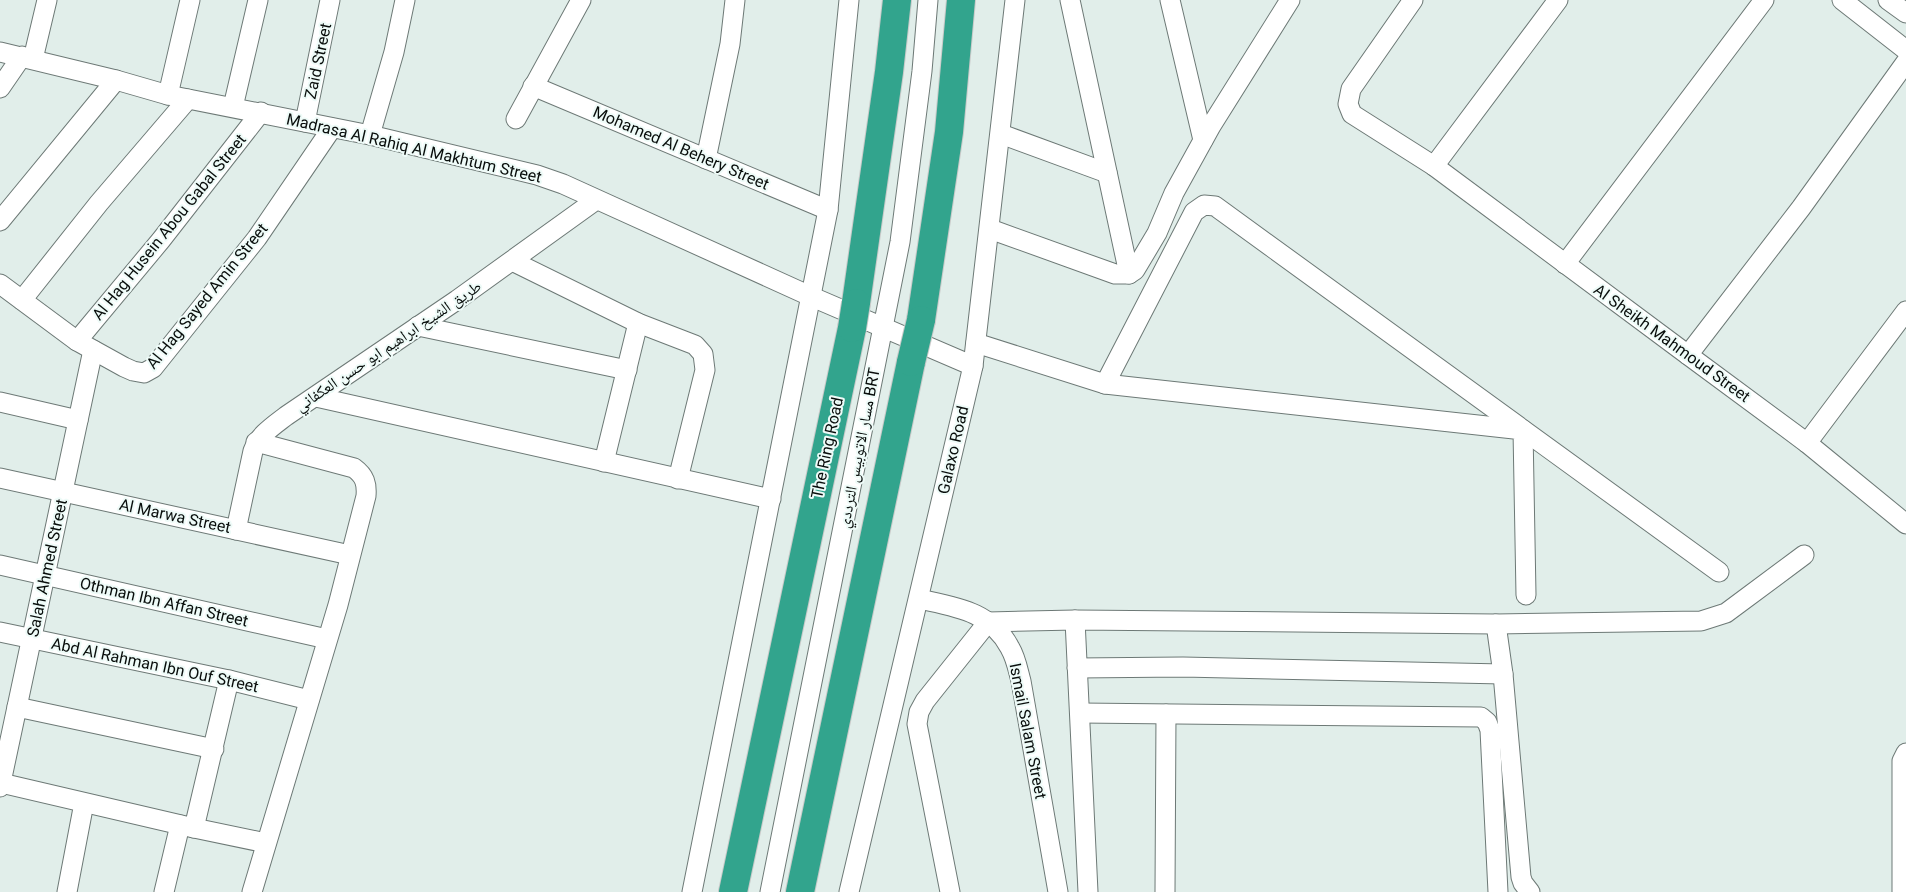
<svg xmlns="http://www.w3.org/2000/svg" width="1906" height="892" viewBox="0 0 1906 892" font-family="Roboto,'Noto Naskh Arabic',sans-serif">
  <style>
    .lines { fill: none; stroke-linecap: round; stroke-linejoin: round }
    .minor-casing { stroke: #6d7976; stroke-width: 21 }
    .highway-casing { stroke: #c9cac9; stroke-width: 30 }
    .minor { stroke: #fff; stroke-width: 19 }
    .highway { stroke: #32a48d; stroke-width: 28 }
    .highway-bridge-casing { stroke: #c9cac9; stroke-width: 30; stroke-linecap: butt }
    .highway-bridge { stroke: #32a48d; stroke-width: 28 }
    .labels { text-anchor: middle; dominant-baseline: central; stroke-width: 4; stroke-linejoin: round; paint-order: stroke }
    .street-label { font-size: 16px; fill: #080d0b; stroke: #eefbf8 }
  </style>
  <rect width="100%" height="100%" fill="#e1eeea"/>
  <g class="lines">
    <!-- minor casing -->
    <g class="minor-casing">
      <g id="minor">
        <polyline points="1070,0 1129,274"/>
        <polyline points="1170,0 1203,140"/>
        <polyline points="1413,0 1351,89 1348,104 1352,114 1434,166 1688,355 1807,443 1906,524"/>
        <polyline points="1842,0 1906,50"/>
        <polyline points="1888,0 1906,13"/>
        <polyline points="0,52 116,80 168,95 370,135 537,175 563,184 810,296 973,366"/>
        <polyline points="33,59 47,0"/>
        <polyline points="533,86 828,210"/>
        <polyline points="0,88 22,56"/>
        <polyline points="168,95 190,0"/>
        <polyline points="233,107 258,0"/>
        <polyline points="516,119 581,0"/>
        <polyline points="305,122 330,0"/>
        <polyline points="1001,134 1107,173"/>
        <polyline points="370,135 394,52 405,0"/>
        <polyline points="706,159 730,44 735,0"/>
        <polyline points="1434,166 1558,0"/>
        <polyline points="0,221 116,80"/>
        <polyline points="990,229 1115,274 1129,274 1135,270 1157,233 1174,193 1211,126 1290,0"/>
        <polyline points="512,261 638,323 695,345 703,354 705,370 678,479"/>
        <polyline points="1565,264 1764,0"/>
        <polyline points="0,284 77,341 124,367 133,371 144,373 153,368 257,238 332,128"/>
        <polyline points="22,300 99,203 188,99"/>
        <polyline points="418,326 627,370"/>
        <polyline points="77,341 161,240 261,112"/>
        <polyline points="976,343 1105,384 1523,430 1526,595"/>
        <polyline points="1688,355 1801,208 1906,62"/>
        <polyline points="1105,384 1194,212 1204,205 1215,206 1719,572"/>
        <polyline points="316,397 771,499"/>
        <polyline points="0,402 78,420"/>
        <polyline points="1807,443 1906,311"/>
        <polyline points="604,462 638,323"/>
        <polyline points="0,478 350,555"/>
        <path d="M236,530L253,451C259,435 273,426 286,416L457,300L596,200"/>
        <polyline points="0,565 327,639"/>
        <path d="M919,599C955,607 991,611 1010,648C1016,658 1018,670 1021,681L1058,892"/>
        <polyline points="1075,620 1088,892"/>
        <polyline points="1496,624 1503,674 1521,877 1523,883 1530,892"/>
        <polyline points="0,632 229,680 309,700"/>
        <polyline points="1077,668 1183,667 1503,674"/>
        <polyline points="17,707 214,749"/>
        <polyline points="1080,713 1481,717 1487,722 1490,730 1498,892"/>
        <polyline points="1,783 194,828 266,843"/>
        <polyline points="0,787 93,350"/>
        <polyline points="194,828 229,680"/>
        <polyline points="67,892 84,803"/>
        <polyline points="164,892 180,825"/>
        <path d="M252,892L338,605L366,496C367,484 365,476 354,468L256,442"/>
        <polyline points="692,892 828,210 849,0"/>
        <polyline points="770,892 900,242 922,71 928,0"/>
        <polyline points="849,892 973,366 1015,0"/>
        <polyline points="950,892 917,724 919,712 925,701 988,622 1075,620 1496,624 1701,621 1726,613 1804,555"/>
        <polyline points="1165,892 1166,714"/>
        <polyline points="1902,892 1902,761 1906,753"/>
      </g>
    </g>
    <!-- highway casing -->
    <g class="highway-casing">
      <g id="highway">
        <polyline points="856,303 889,72 897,0"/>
        <polyline points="921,320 949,132 961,0"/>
        <polyline points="733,892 852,328"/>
        <polyline points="800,892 911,362"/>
      </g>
    </g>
    <!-- minor -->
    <use href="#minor" class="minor"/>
    <!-- highway -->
    <use href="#highway" class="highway"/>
    <!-- highway-bridge casing -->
    <g class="highway-bridge-casing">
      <g id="highway-bridge">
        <polyline points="852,328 856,303"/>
        <polyline points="911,362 921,320"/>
      </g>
    </g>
    <!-- highway-bridge -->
    <use href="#highway-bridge" class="highway-bridge"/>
  </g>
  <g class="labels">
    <!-- street labels -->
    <g class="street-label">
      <text transform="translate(318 61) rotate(-78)">Zaid Street</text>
      <text transform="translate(414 148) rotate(13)">Madrasa Al Rahiq Al Makhtum Street</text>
      <text transform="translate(681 148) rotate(23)">Mohamed Al Behery Street</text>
      <text transform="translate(169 227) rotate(-51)">Al Hag Husein Abou Gabal Street</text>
      <text transform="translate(207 296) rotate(-51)">Al Hag Sayed Amin Street</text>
      <text transform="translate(1672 343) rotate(36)">Al Sheikh Mahmoud Street</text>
      <text transform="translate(388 346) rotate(-34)">طريق الشيخ ابراهيم ابو حسن العكفاني</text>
      <text transform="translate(827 448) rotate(-78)">The Ring Road</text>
      <text transform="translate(859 448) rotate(-79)">مسار الاتوبيس الترددي BRT</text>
      <text transform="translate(953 450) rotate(-77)">Galaxo Road</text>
      <text transform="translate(175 516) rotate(12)">Al Marwa Street</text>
      <text transform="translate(47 568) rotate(-78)">Salah Ahmed Street</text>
      <text transform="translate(164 602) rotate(13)">Othman Ibn Affan Street</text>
      <text transform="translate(155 665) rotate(12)">Abd Al Rahman Ibn Ouf Street</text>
      <text transform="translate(1028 731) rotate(79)">Ismail Salam Street</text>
    </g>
  </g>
</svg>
